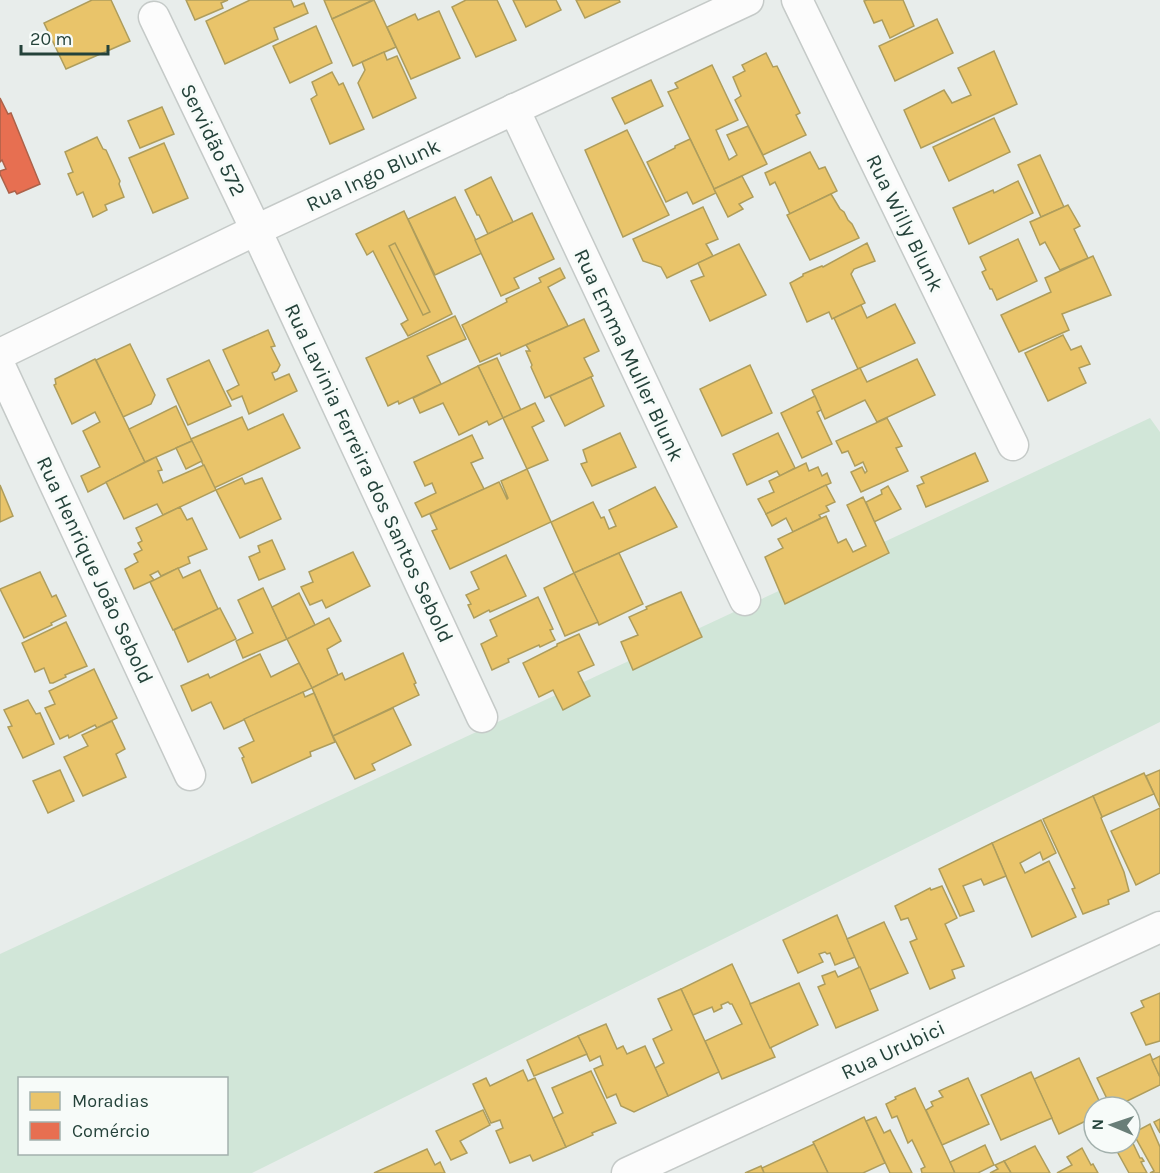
<svg xmlns="http://www.w3.org/2000/svg" width="1160" height="1173" viewBox="0 0 1160 1173" font-family="Karla,sans-serif">
  <style>
    .green { fill: #d1e6d8; fill-rule: evenodd }
    .homes { fill: #e9c46a; stroke: #ae9d5c; stroke-width: 1.5 }
    .shops { fill: #e76f51; stroke: #ac624a; stroke-width: 1.5 }
    .lines { fill: none; stroke-linecap: round; stroke-linejoin: round }
    .street-casing { stroke: #c5cac8; stroke-width: 33 }
    .street { stroke: #fcfcfc; stroke-width: 30 }
    .labels { text-anchor: middle; dominant-baseline: central; stroke-width: 6; stroke-linejoin: round; paint-order: stroke }
    .street-label { font-size: 21px; fill: #24423a; stroke: #f7fbf9 }
  </style>
  <rect width="100%" height="100%" fill="#e8edeb"/>
  <!-- green -->
  <path class="green" d="M1150,418L1160,432V722L252,1173H0V954ZM20,1078H226V1154H20Z"/>
  <!-- homes -->
  <g class="homes">
    <polygon points="92,0 111,0 130,41 66,69 44,23"/>
    <polygon points="186,0 228,0 221,3 223,8 195,20"/>
    <polygon points="250,0 291,0 294,7 304,3 308,13 274,28 278,39 225,64 206,21"/>
    <polygon points="324,0 373,0 332,19"/>
    <polygon points="374,0 396,47 353,66 332,19"/>
    <polygon points="466,0 497,0 516,40 476,57 452,7"/>
    <polygon points="513,0 556,0 561,10 526,27"/>
    <polygon points="576,0 619,0 620,2 585,18"/>
    <polygon points="867,0 903,0 914,26 890,38 882,20 874,23 864,1"/>
    <polygon points="439,11 460,58 411,79 387,27 415,14 418,20"/>
    <polygon points="937,19 953,53 895,81 879,46"/>
    <polygon points="316,26 332,63 290,83 273,46"/>
    <polygon points="994,51 1017,104 921,148 904,110 944,90 952,103 971,95 958,68"/>
    <polygon points="384,52 387,60 397,56 416,98 373,118 358,83 365,70 362,62"/>
    <polygon points="766,53 773,67 777,66 800,113 796,115 806,135 763,155 735,100 741,96 733,77 745,71 742,65"/>
    <polygon points="712,65 738,120 716,130 729,160 737,155 727,135 748,126 767,164 714,189 668,92 678,88 675,83"/>
    <polygon points="332,72 339,85 343,83 364,129 330,144 311,99 317,95 312,82"/>
    <polygon points="651,80 663,106 625,124 612,98"/>
    <polygon points="162,107 174,134 140,148 128,121"/>
    <polygon points="994,118 1010,152 949,181 933,147"/>
    <polygon points="627,130 669,215 623,237 585,150"/>
    <polygon points="97,137 103,149 106,150 120,181 119,184 124,197 105,205 107,210 93,217 83,192 77,195 68,174 73,172 65,152"/>
    <polygon points="690,139 716,193 693,204 687,192 666,202 647,162 675,148 675,146"/>
    <polygon points="164,143 188,198 153,213 129,158"/>
    <polygon points="810,152 819,169 825,167 837,191 790,214 775,182 770,185 765,173"/>
    <polygon points="1040,155 1064,207 1041,217 1018,165"/>
    <polygon points="742,176 753,197 739,204 743,209 728,217 714,189"/>
    <polygon points="491,177 513,222 488,234 479,215 477,215 465,190"/>
    <polygon points="1018,181 1033,213 969,244 953,208 993,190 994,193"/>
    <polygon points="831,194 840,209 844,212 848,220 852,224 859,238 810,260 787,215"/>
    <polygon points="455,197 482,253 435,275 408,219"/>
    <polygon points="1068,205 1080,226 1074,229 1088,258 1060,270 1045,242 1040,245 1030,222"/>
    <polygon points="703,207 718,239 706,244 713,256 667,278 661,267 643,261 633,239"/>
    <polygon points="404,211 452,314 408,336 401,324 408,320 373,251 367,255 356,234"/>
    <polygon points="532,213 554,259 514,278 519,288 501,296 475,240"/>
    <polygon points="1018,239 1037,281 997,300 992,289 990,289 982,272 986,270 980,257"/>
    <polygon points="395,243 430,312 423,315 389,246"/>
    <polygon points="867,243 875,261 854,269 851,274 865,303 832,319 829,312 807,322 790,283 803,276 803,274 822,266 823,267"/>
    <polygon points="739,244 766,295 710,321 691,281 704,276 698,263"/>
    <polygon points="1093,256 1111,295 1062,314 1069,330 1019,352 1001,315 1051,292 1045,278"/>
    <polygon points="560,268 565,278 548,287 568,326 501,356 500,353 480,362 462,325 507,302 506,299 541,282 539,278"/>
    <polygon points="895,304 915,343 858,369 834,318 861,305 867,318"/>
    <polygon points="455,316 466,339 427,356 441,384 399,404 398,401 388,406 366,358"/>
    <polygon points="584,319 599,351 584,358 593,376 545,398 531,367 532,365 526,351 530,351 526,345"/>
    <polygon points="268,330 275,346 271,347 280,365 277,371 272,373 275,380 289,374 297,391 249,414 242,396 232,400 227,391 239,385 223,350"/>
    <polygon points="1063,335 1071,350 1081,346 1090,364 1079,368 1086,383 1048,401 1025,353"/>
    <polygon points="130,344 155,395 151,404 123,417 96,360"/>
    <polygon points="497,358 521,410 503,418 478,366"/>
    <polygon points="95,359 145,462 88,492 81,476 100,467 83,431 100,422 95,412 72,424 54,385 56,384 55,379"/>
    <polygon points="917,359 935,395 877,422 865,400 825,419 812,390 860,368 867,382"/>
    <polygon points="209,360 231,406 188,425 167,379"/>
    <polygon points="750,365 772,413 722,436 700,389"/>
    <polygon points="478,366 503,418 489,425 487,421 459,435 443,403 420,413 413,398"/>
    <polygon points="591,377 604,406 565,426 550,396"/>
    <polygon points="815,396 821,410 817,412 832,444 802,458 781,413"/>
    <polygon points="535,403 544,421 532,427 548,460 527,469 503,418"/>
    <polygon points="176,406 192,441 145,462 129,429"/>
    <polygon points="283,414 300,448 214,488 191,439 242,417 248,430"/>
    <polygon points="887,418 902,446 896,448 908,471 861,492 851,472 862,467 865,473 867,471 863,462 855,466 848,451 842,453 836,441"/>
    <polygon points="620,433 636,467 592,486 581,464 587,462 583,450"/>
    <polygon points="778,433 795,468 780,476 777,471 747,485 733,454"/>
    <polygon points="472,435 483,458 471,463 484,489 422,517 415,503 436,493 432,483 425,486 414,462"/>
    <polygon points="192,441 202,461 186,469 176,448"/>
    <polygon points="975,453 988,481 926,507 917,486 924,483 921,477"/>
    <polygon points="156,457 162,470 158,471 163,483 204,465 216,490 163,515 157,504 124,519 106,482"/>
    <polygon points="806,463 809,471 818,467 822,476 827,473 831,483 766,514 758,499 774,492 769,481"/>
    <polygon points="527,469 551,522 450,569 432,531 437,529 430,514 499,482 507,499 508,498 501,481"/>
    <polygon points="242,478 245,484 262,478 281,519 240,538 216,490"/>
    <polygon points="0,485 13,516 0,522"/>
    <polygon points="826,485 835,502 826,506 829,511 819,515 821,518 793,532 786,518 772,526 766,514"/>
    <polygon points="888,486 901,509 874,522 866,502 882,494 881,490"/>
    <polygon points="655,487 677,527 574,573 551,522 593,502 601,518 604,517 609,529 616,526 609,510"/>
    <polygon points="863,497 889,553 785,604 765,557 783,548 778,539 826,516 838,543 846,539 853,552 866,546 847,505"/>
    <polygon points="180,507 187,520 192,518 207,549 188,557 190,563 161,576 158,571 150,575 154,580 134,589 125,569 138,562 134,554 142,550 138,543 142,541 136,528"/>
    <polygon points="272,540 285,569 259,580 249,557 260,552 258,546"/>
    <polygon points="353,552 370,586 326,608 322,600 310,605 301,587 313,582 309,572"/>
    <polygon points="619,553 643,604 599,625 574,573"/>
    <polygon points="506,555 526,596 490,612 489,610 474,618 468,605 471,604 466,595 479,589 471,572"/>
    <polygon points="178,568 183,578 200,570 218,609 173,630 150,582"/>
    <polygon points="40,572 52,597 56,595 66,616 51,623 52,625 24,638 0,589"/>
    <polygon points="574,573 598,622 565,636 544,588"/>
    <polygon points="263,588 287,639 243,658 236,641 253,633 238,600"/>
    <polygon points="681,592 702,637 633,670 621,642 638,635 629,617 647,609 646,607"/>
    <polygon points="299,593 315,625 287,639 272,607"/>
    <polygon points="538,597 553,629 550,630 555,640 540,647 539,645 508,659 509,662 492,670 481,644 497,636 490,620"/>
    <polygon points="220,608 236,639 188,662 174,630"/>
    <polygon points="329,618 341,641 327,649 338,675 312,688 287,639"/>
    <polygon points="66,622 87,666 65,675 66,677 53,683 50,683 44,668 35,672 22,643"/>
    <polygon points="579,634 594,665 578,672 590,696 563,710 553,690 539,697 523,663 557,646 557,644"/>
    <polygon points="403,653 416,683 414,684 419,695 333,736 312,688 342,673 345,680"/>
    <polygon points="260,654 271,677 299,663 312,688 224,729 211,702 192,711 181,686 208,674 210,678"/>
    <polygon points="94,669 117,718 97,728 95,725 69,738 68,735 60,739 45,708 55,704 49,691"/>
    <polygon points="303,692 305,697 314,693 335,742 310,752 311,756 252,783 242,758 244,757 239,748 254,741 244,719"/>
    <polygon points="28,700 36,714 40,713 54,744 23,758 8,727 12,726 4,710"/>
    <polygon points="393,708 411,745 372,764 375,770 355,779 333,736"/>
    <polygon points="112,721 125,749 116,754 126,777 83,796 64,757 88,746 82,735"/>
    <polygon points="60,770 74,801 48,813 33,781"/>
    <polygon points="1160,770 1160,807 1146,776"/>
    <polygon points="1144,773 1154,794 1102,817 1093,796"/>
    <polygon points="1093,796 1102,817 1101,818 1124,872 1129,891 1108,900 1109,904 1083,914 1072,889 1075,888 1043,819"/>
    <polygon points="1160,808 1160,873 1136,885 1111,831"/>
    <polygon points="1041,820 1056,853 1043,860 1040,852 1020,863 1025,873 1049,861 1076,917 1032,937 992,843"/>
    <polygon points="992,843 1006,876 984,885 981,879 963,886 974,911 960,916 939,869"/>
    <polygon points="942,886 957,918 945,924 964,966 952,970 955,978 930,989 910,942 917,939 908,918 901,920 895,906 930,888 931,890"/>
    <polygon points="837,915 855,957 835,965 830,953 827,954 825,952 819,954 823,962 798,973 783,940"/>
    <polygon points="884,922 908,973 869,990 847,939"/>
    <polygon points="732,964 775,1057 722,1079 705,1041 742,1024 732,1004 730,1004 728,1002 721,1005 722,1008 714,1012 712,1007 693,1015 681,989"/>
    <polygon points="860,967 878,1010 836,1028 818,987 825,984 822,976 835,971 838,977"/>
    <polygon points="799,983 818,1025 770,1048 750,1004"/>
    <polygon points="681,989 719,1072 668,1096 655,1068 664,1063 653,1039 672,1030 658,999"/>
    <polygon points="1160,993 1160,1041 1146,1045 1131,1013 1144,1007 1141,1001"/>
    <polygon points="606,1024 617,1049 623,1046 627,1054 645,1046 668,1096 634,1112 621,1106 616,1094 607,1098 594,1069 603,1065 600,1056 590,1061 578,1036"/>
    <polygon points="578,1036 587,1054 534,1076 527,1060"/>
    <polygon points="1150,1054 1160,1077 1160,1085 1115,1107 1111,1107 1097,1078"/>
    <polygon points="1160,1056 1160,1077 1152,1060"/>
    <polygon points="1079,1058 1102,1107 1094,1107 1094,1117 1059,1134 1034,1079"/>
    <polygon points="523,1070 528,1081 535,1078 566,1147 533,1161 530,1155 510,1163 496,1131 503,1128 500,1120 491,1123 473,1084 486,1078 490,1086"/>
    <polygon points="591,1071 616,1123 592,1133 593,1135 566,1147 553,1118 563,1113 552,1088"/>
    <polygon points="1031,1072 1052,1118 1001,1140 981,1095"/>
    <polygon points="968,1078 989,1124 942,1145 926,1110 933,1106 931,1102 943,1097 939,1091"/>
    <polygon points="915,1088 950,1162 955,1173 922,1173 921,1169 925,1167 912,1140 908,1143 897,1116 892,1118 886,1104 896,1099 895,1097"/>
    <polygon points="483,1110 490,1125 460,1141 467,1153 451,1160 436,1131"/>
    <polygon points="864,1117 885,1163 863,1173 828,1173 813,1142"/>
    <polygon points="876,1117 884,1133 890,1130 912,1173 890,1173 866,1121"/>
    <polygon points="1160,1119 1160,1133 1154,1122"/>
    <polygon points="1150,1124 1160,1147 1160,1173 1150,1173 1154,1171 1133,1133"/>
    <polygon points="1130,1137 1140,1158 1142,1158 1144,1161 1141,1162 1147,1173 1129,1173 1113,1144 1130,1143"/>
    <polygon points="814,1144 828,1173 764,1173 762,1168"/>
    <polygon points="985,1145 994,1165 978,1173 955,1173 950,1162"/>
    <polygon points="1035,1146 1050,1173 1011,1173 1004,1161"/>
    <polygon points="1082,1148 1091,1165 1093,1164 1098,1173 1057,1173 1072,1165 1067,1157"/>
    <polygon points="427,1149 435,1165 440,1162 445,1173 374,1173"/>
    <polygon points="1004,1161 1011,1173 990,1173 998,1169 995,1165"/>
    <polygon points="761,1166 764,1173 745,1173"/>
  </g>
  <!-- shops -->
  <polygon class="shops" points="0,98 8,114 11,113 40,184 17,194 15,191 9,193 0,174 0,171 6,169 2,160 0,162"/>
  <g class="lines">
    <!-- street casing -->
    <g class="street-casing">
      <g id="street">
        <polyline points="797,0 1013,445"/>
        <polyline points="154,17 256,230 482,717"/>
        <polyline points="514,109 745,600"/>
        <polyline points="0,354 256,230 748,0"/>
        <polyline points="0,366 190,775"/>
        <polyline points="627,1173 1160,927"/>
      </g>
    </g>
    <!-- street -->
    <use href="#street" class="street"/>
  </g>
  <g class="labels">
    <!-- street labels -->
    <g class="street-label">
      <text transform="translate(213 140) rotate(64)">Servidão 572</text>
      <text transform="translate(373 175) rotate(-25)">Rua Ingo Blunk</text>
      <text transform="translate(905 223) rotate(64)">Rua Willy Blunk</text>
      <text transform="translate(629 355) rotate(65)">Rua Emma Muller Blunk</text>
      <text transform="translate(369 473) rotate(65)">Rua Lavinia Ferreira dos Santos Sebold</text>
      <text transform="translate(95 570) rotate(65)">Rua Henrique João Sebold</text>
      <text transform="translate(893 1050) rotate(-25)">Rua Urubici</text>
    </g>
  </g>
  <!-- legend -->
  <rect x="18" y="1077" width="210" height="78" fill="#f7fbf9" stroke="#a3b1ad" stroke-width="1.5"/>
  <rect x="30" y="1092" width="30" height="18" fill="#e9c46a" stroke="#a3b1ad" stroke-width="1.5"/>
  <text x="72" y="1107" font-size="18" fill="#24423a">Moradias</text>
  <rect x="30" y="1122" width="30" height="18" fill="#e76f51" stroke="#a3b1ad" stroke-width="1.5"/>
  <text x="72" y="1137" font-size="18" fill="#24423a">Comércio</text>
  <!-- north arrow -->
  <g transform="translate(1112 1125) rotate(272)"><circle r="28" fill="#f7fbf9" stroke="#a3b1ad" stroke-width="1.5"/>
  <path d="M0-4.5L10 22L0 15L-10 22Z" fill="#697e78"/>
  <text y="-9" font-size="16" font-weight="bold" text-anchor="middle" fill="#24423a">N</text>
  </g>
  <!-- scale -->
  <path d="M21 45v9h87v-9" fill="none" stroke="#24423a" stroke-width="3"/>
  <text x="30" y="45" font-size="18" fill="#24423a" stroke="#f7fbf9" stroke-width="4.5" paint-order="stroke">20 m</text>
</svg>
